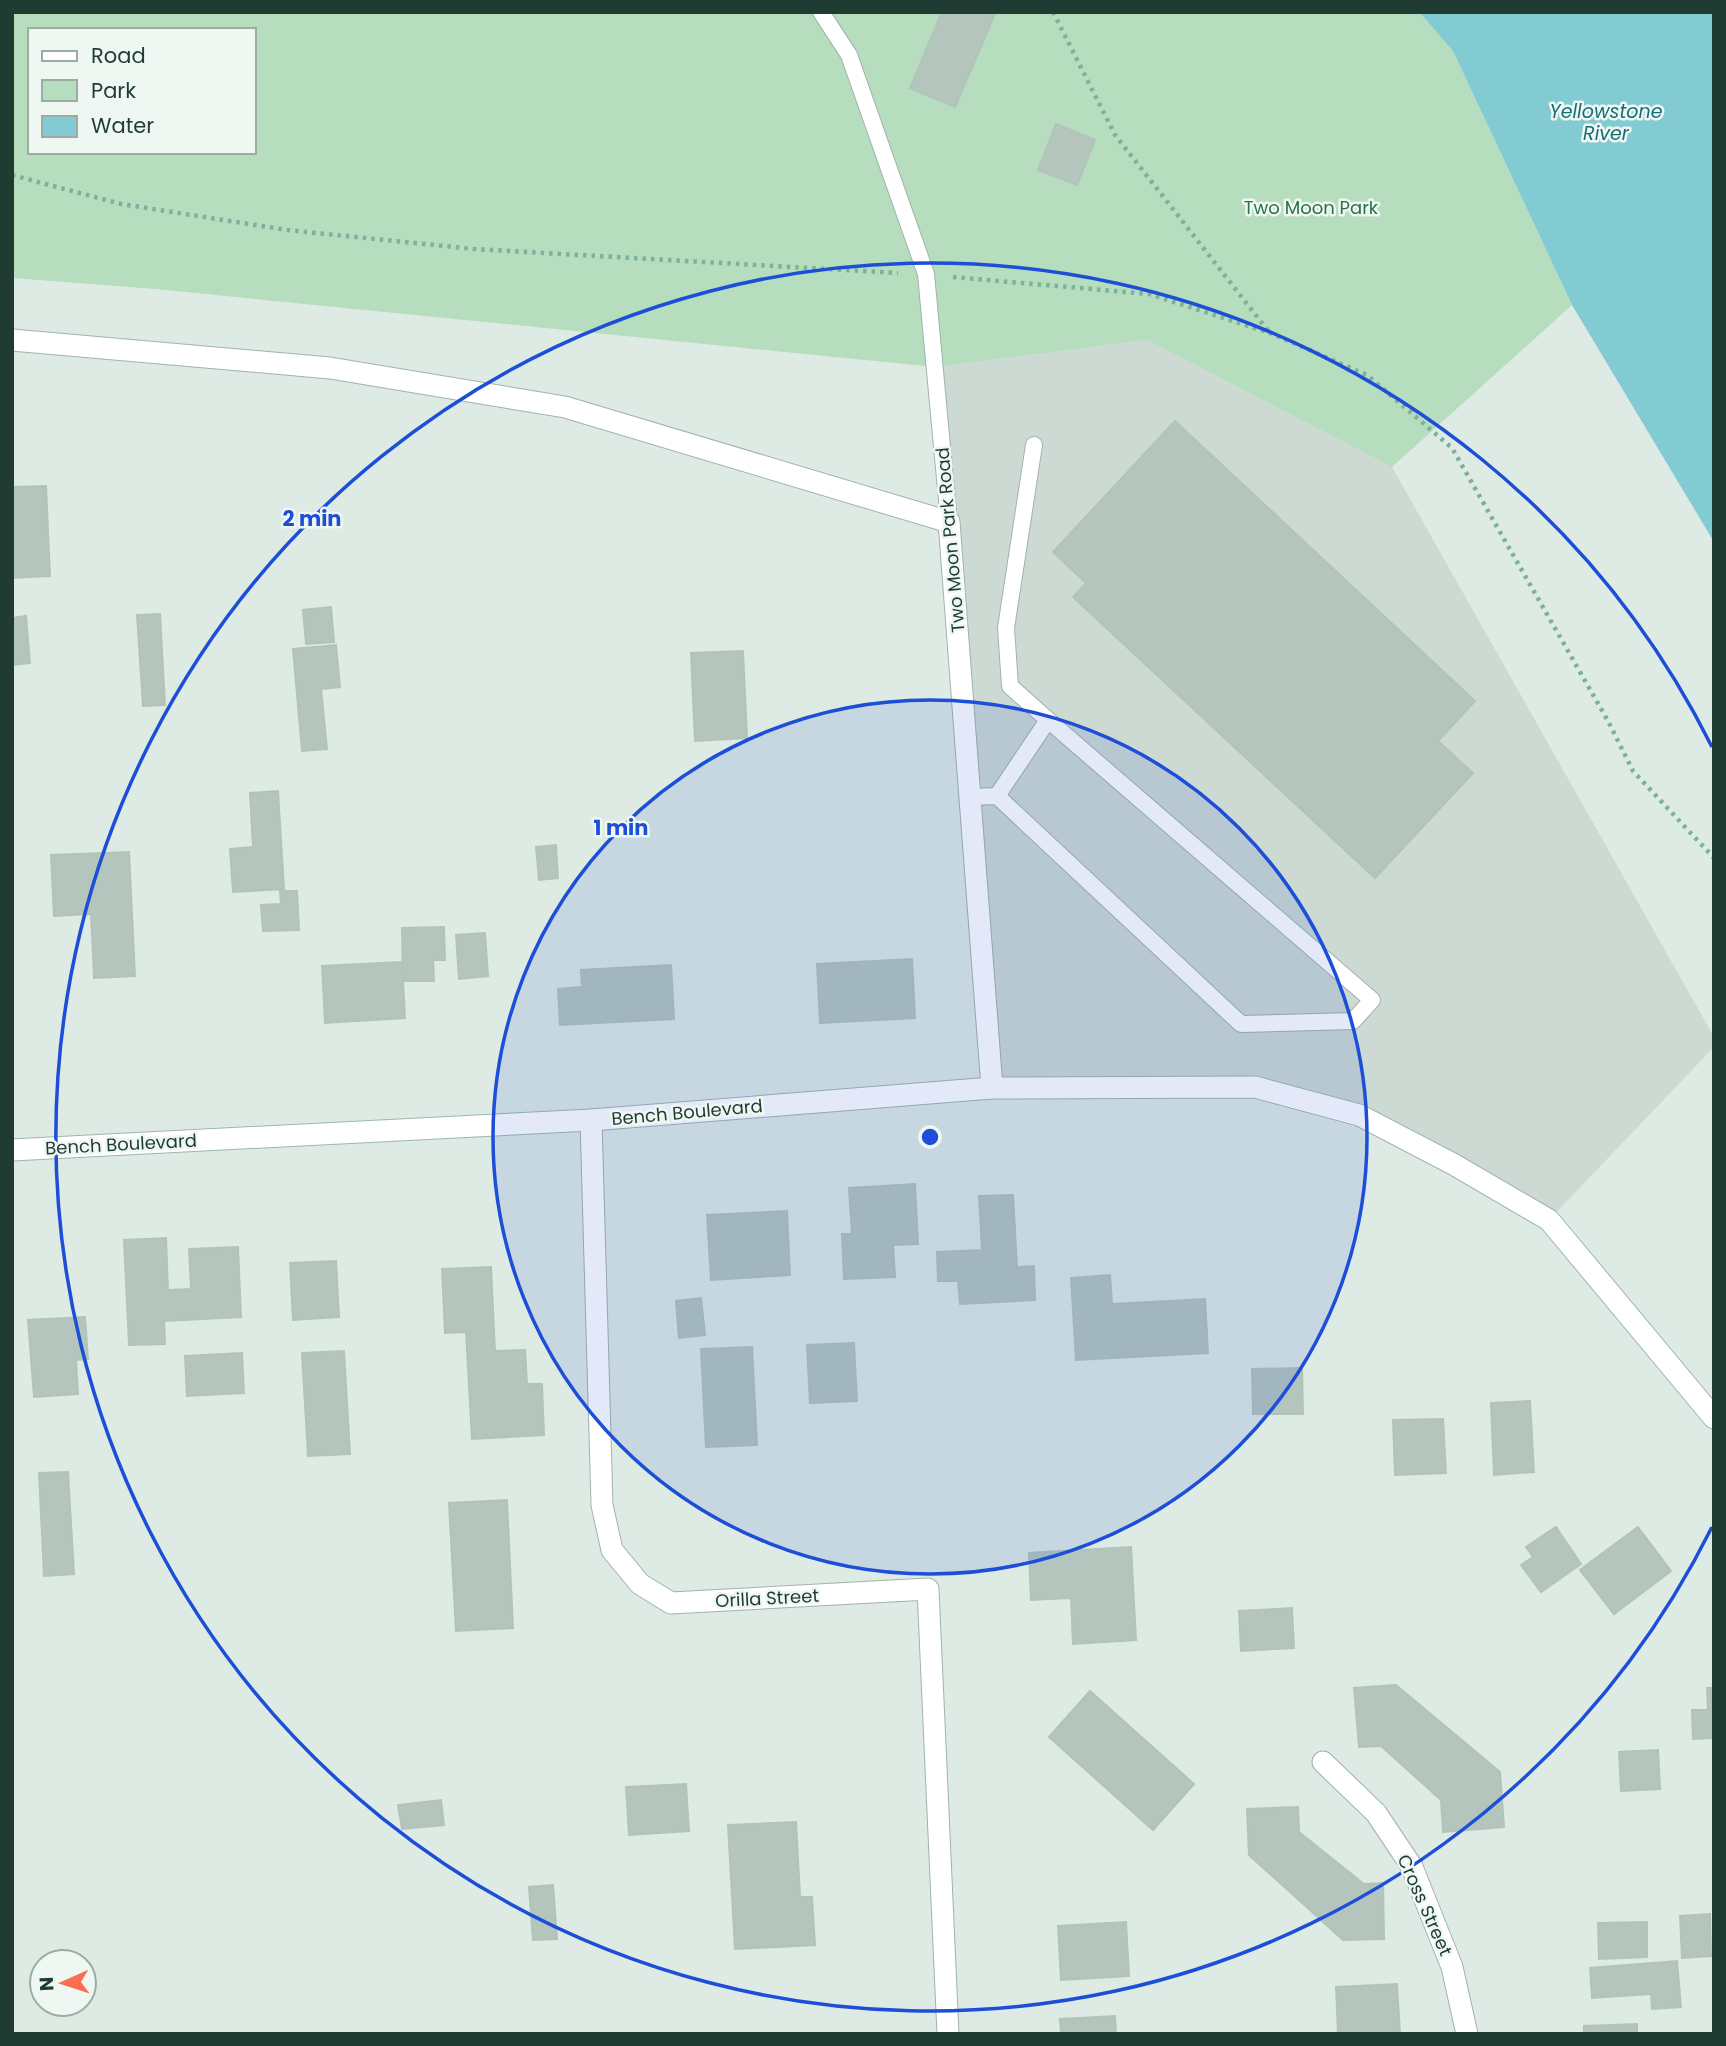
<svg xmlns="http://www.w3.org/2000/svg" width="1726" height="2046" viewBox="0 0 1726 2046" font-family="Poppins,sans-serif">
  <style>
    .built { fill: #ccdad3 }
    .green { fill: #b6ddbe; fill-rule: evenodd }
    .water { fill: #83cbd3 }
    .building { fill: #b4c5bd; stroke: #b1c4bb; stroke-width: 2 }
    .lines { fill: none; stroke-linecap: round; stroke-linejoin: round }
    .lane-casing { stroke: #a1b3ab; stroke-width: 18 }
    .street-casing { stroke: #a1b3ab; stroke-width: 23 }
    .secondary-casing { stroke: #9db7ac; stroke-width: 23 }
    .path { stroke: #7db09d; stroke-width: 4.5; stroke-dasharray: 3.5 5; stroke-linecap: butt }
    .lane { stroke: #fff; stroke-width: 16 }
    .street { stroke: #fff; stroke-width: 21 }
    .secondary { stroke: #fff; stroke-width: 21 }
    .ring { fill: none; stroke: #1d4ed8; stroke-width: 3.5 }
    .labels { text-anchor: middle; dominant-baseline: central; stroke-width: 5; stroke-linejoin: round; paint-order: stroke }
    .park-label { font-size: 18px; fill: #287341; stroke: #eff7f2 }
    .street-label { font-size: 18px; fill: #1f3b32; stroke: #eff7f2 }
    .water-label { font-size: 19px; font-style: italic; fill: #176e79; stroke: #eff7f2 }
    .centre { fill: #1d4ed8; stroke: #eff7f2; stroke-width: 3.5 }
    .ring-label { font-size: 21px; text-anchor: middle; font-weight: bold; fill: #1d4ed8; stroke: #eff7f2; stroke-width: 5; stroke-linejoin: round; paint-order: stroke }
  </style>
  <rect width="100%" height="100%" fill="#deebe4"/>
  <!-- built -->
  <polygon class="built" points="1147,340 1392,467 1714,1037 1714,1047 1549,1220 1359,1115 1255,1087 992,1088 935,367"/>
  <!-- green -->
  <path class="green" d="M12,12H1419L1453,51L1572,305L1392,467L1147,340L935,367L155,289L12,278ZM30,30H254V152H30Z"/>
  <!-- water -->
  <polygon class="water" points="1419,12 1714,12 1714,542 1572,305 1453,51"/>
  <!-- building -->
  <g class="building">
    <polygon points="942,12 995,14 955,107 910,88"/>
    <polygon points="1056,124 1095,140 1077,185 1038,170"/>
    <polygon points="1175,421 1475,701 1438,741 1473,773 1375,878 1073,597 1086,583 1053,552"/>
    <polygon points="46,486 50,576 12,578 12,487"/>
    <polygon points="331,607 334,642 306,644 303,610"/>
    <polygon points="160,614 165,705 143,706 137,615"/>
    <polygon points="26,616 30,663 12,665 12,618"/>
    <polygon points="336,645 340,687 321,689 327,749 302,751 293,649"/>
    <polygon points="743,651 747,738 695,741 691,653"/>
    <polygon points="278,791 284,889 233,892 230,849 253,847 250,793"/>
    <polygon points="556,845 558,878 539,880 536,847"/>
    <polygon points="129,852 135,976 94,978 91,914 54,916 51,855"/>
    <polygon points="280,891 297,891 299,930 263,931 261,905 281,904"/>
    <polygon points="444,927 445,960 433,960 434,981 403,981 402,928"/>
    <polygon points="485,933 488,976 459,979 456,935"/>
    <polygon points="912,959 915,1018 820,1023 817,964"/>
    <polygon points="402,962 405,1018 325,1023 322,966"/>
    <polygon points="671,965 674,1019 560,1025 558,989 582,987 581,970"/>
    <polygon points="915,1184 918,1244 893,1245 895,1277 844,1279 842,1234 852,1234 849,1188"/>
    <polygon points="1013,1195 1017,1267 1034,1266 1035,1300 960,1304 958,1281 938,1281 937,1252 982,1250 979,1196"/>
    <polygon points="787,1211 790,1275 711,1280 707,1215"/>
    <polygon points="166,1238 168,1290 191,1289 189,1249 238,1247 241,1317 164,1321 165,1344 129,1345 124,1240"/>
    <polygon points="336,1261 339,1317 293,1320 290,1263"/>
    <polygon points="491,1267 495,1351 525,1350 527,1384 542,1384 544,1435 472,1439 466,1332 445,1333 442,1269"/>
    <polygon points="1110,1275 1112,1304 1205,1299 1208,1353 1076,1360 1071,1278"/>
    <polygon points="701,1298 705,1335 679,1338 676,1301"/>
    <polygon points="85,1317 88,1359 76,1360 78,1394 34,1397 28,1320"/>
    <polygon points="854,1343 857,1401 810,1403 807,1345"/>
    <polygon points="752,1347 757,1445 706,1447 701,1349"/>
    <polygon points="344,1351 350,1454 308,1456 302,1353"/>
    <polygon points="242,1353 244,1393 187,1396 185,1356"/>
    <polygon points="1302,1368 1303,1414 1253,1414 1252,1369"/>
    <polygon points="1530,1401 1534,1472 1494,1475 1491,1403"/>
    <polygon points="1443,1419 1446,1473 1395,1475 1393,1420"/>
    <polygon points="68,1472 74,1574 44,1576 39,1473"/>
    <polygon points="507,1500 513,1628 456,1631 449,1503"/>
    <polygon points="1556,1527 1581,1564 1541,1592 1521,1565 1533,1557 1526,1547"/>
    <polygon points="1638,1527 1671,1571 1614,1614 1580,1570"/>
    <polygon points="1131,1547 1136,1640 1073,1644 1071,1598 1031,1600 1029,1553"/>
    <polygon points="1292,1608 1294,1648 1241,1651 1239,1611"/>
    <polygon points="1396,1685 1500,1772 1504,1827 1443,1832 1441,1800 1381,1746 1359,1747 1354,1688"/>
    <polygon points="1707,1688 1714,1688 1714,1738 1693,1739 1692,1710 1708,1710"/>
    <polygon points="1090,1691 1194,1784 1153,1830 1049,1737"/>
    <polygon points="1658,1750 1660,1789 1621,1791 1619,1752"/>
    <polygon points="686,1784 689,1831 629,1835 626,1787"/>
    <polygon points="441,1800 444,1825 402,1829 398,1805"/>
    <polygon points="1298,1807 1299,1832 1364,1884 1383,1883 1384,1939 1343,1940 1249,1855 1247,1809"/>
    <polygon points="796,1822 800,1897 812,1897 815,1945 735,1949 728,1825"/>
    <polygon points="553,1885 557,1939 533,1940 529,1887"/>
    <polygon points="1710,1914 1711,1956 1682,1958 1680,1916"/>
    <polygon points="1126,1922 1129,1976 1061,1980 1058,1926"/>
    <polygon points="1647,1922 1647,1957 1599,1959 1598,1923"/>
    <polygon points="1677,1961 1681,2007 1652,2009 1651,1994 1592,1998 1590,1968"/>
    <polygon points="1397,1984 1400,2034 1338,2034 1336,1987"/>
    <polygon points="1115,2016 1116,2034 1061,2034 1060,2019"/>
    <polygon points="1637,2024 1637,2034 1584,2034 1584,2026"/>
  </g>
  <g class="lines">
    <!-- lane casing -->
    <g class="lane-casing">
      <g id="lane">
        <polyline points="821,12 849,55 926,274 949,522"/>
        <polyline points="997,796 1048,720"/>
        <polyline points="970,797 997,796 1241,1024 1353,1021 1372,1000 1048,720 1010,686 1006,628 1034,445"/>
      </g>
    </g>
    <!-- street casing -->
    <g class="street-casing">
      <g id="street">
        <polyline points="12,340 330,368 565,407 949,522 992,1088"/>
        <polyline points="591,1120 602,1505 612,1550 640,1584 671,1603 928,1589 948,2034"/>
        <polyline points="1323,1762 1376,1813 1412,1867 1452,1967 1467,2034"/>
      </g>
    </g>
    <!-- secondary casing -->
    <g class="secondary-casing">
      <polyline id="secondary" points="12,1150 591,1120 992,1088 1255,1087 1359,1115 1453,1164 1549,1220 1714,1418"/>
    </g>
    <!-- path -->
    <g class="path">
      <polyline points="1053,12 1115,135 1269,332"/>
      <polyline points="12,175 121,204 287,230 474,249 898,273"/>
      <polyline points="953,277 1149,294 1270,333 1367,375 1452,448 1608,721 1633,771 1714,858"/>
    </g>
    <!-- lane -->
    <use href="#lane" class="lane"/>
    <!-- street -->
    <use href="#street" class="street"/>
    <!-- secondary -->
    <use href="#secondary" class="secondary"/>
  </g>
  <!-- distance rings -->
  <circle cx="930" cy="1137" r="437" fill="#1d4ed8" fill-opacity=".12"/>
  <g class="ring">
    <circle cx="930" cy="1137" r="437"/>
    <path d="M1712 1527A874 874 0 1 1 1712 747"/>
  </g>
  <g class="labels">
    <!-- park labels -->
    <g class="park-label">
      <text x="1311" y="207">Two Moon Park</text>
    </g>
    <!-- street labels -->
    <g class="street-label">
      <text transform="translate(950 540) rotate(-95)">Two Moon Park Road</text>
      <text transform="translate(687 1112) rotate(-5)">Bench Boulevard</text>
      <text transform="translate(121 1144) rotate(-3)">Bench Boulevard</text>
      <text transform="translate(767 1598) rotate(-3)">Orilla Street</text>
      <text transform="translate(1425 1905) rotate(66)">Cross Street</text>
    </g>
    <!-- water labels -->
    <g class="water-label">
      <text x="1606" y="111">Yellowstone<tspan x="1606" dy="22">River</tspan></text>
    </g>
  </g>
  <circle cx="930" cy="1137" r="10" class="centre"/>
  <g class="ring-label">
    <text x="312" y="526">2 min</text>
    <text x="621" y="835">1 min</text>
  </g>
  <!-- border -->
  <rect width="1726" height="2046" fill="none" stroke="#1f3b32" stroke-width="28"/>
  <!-- legend -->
  <rect x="28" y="28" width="228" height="126" fill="#eff7f2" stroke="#9caca5" stroke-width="2"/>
  <rect x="42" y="51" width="35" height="10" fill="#ffffff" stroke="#9caca5" stroke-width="2"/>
  <text x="91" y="63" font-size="21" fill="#1f3b32">Road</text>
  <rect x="42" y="80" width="35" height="21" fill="#b6ddbe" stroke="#9caca5" stroke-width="2"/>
  <text x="91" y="98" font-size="21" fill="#1f3b32">Park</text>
  <rect x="42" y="116" width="35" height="21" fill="#83cbd3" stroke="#9caca5" stroke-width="2"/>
  <text x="91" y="133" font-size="21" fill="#1f3b32">Water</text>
  <!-- north arrow -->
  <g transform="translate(63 1983) rotate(267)"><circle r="33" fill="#eff7f2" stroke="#9caca5" stroke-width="2"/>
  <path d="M0-5L12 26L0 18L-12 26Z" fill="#f86f4f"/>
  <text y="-10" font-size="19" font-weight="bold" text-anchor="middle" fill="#1f3b32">N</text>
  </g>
</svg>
